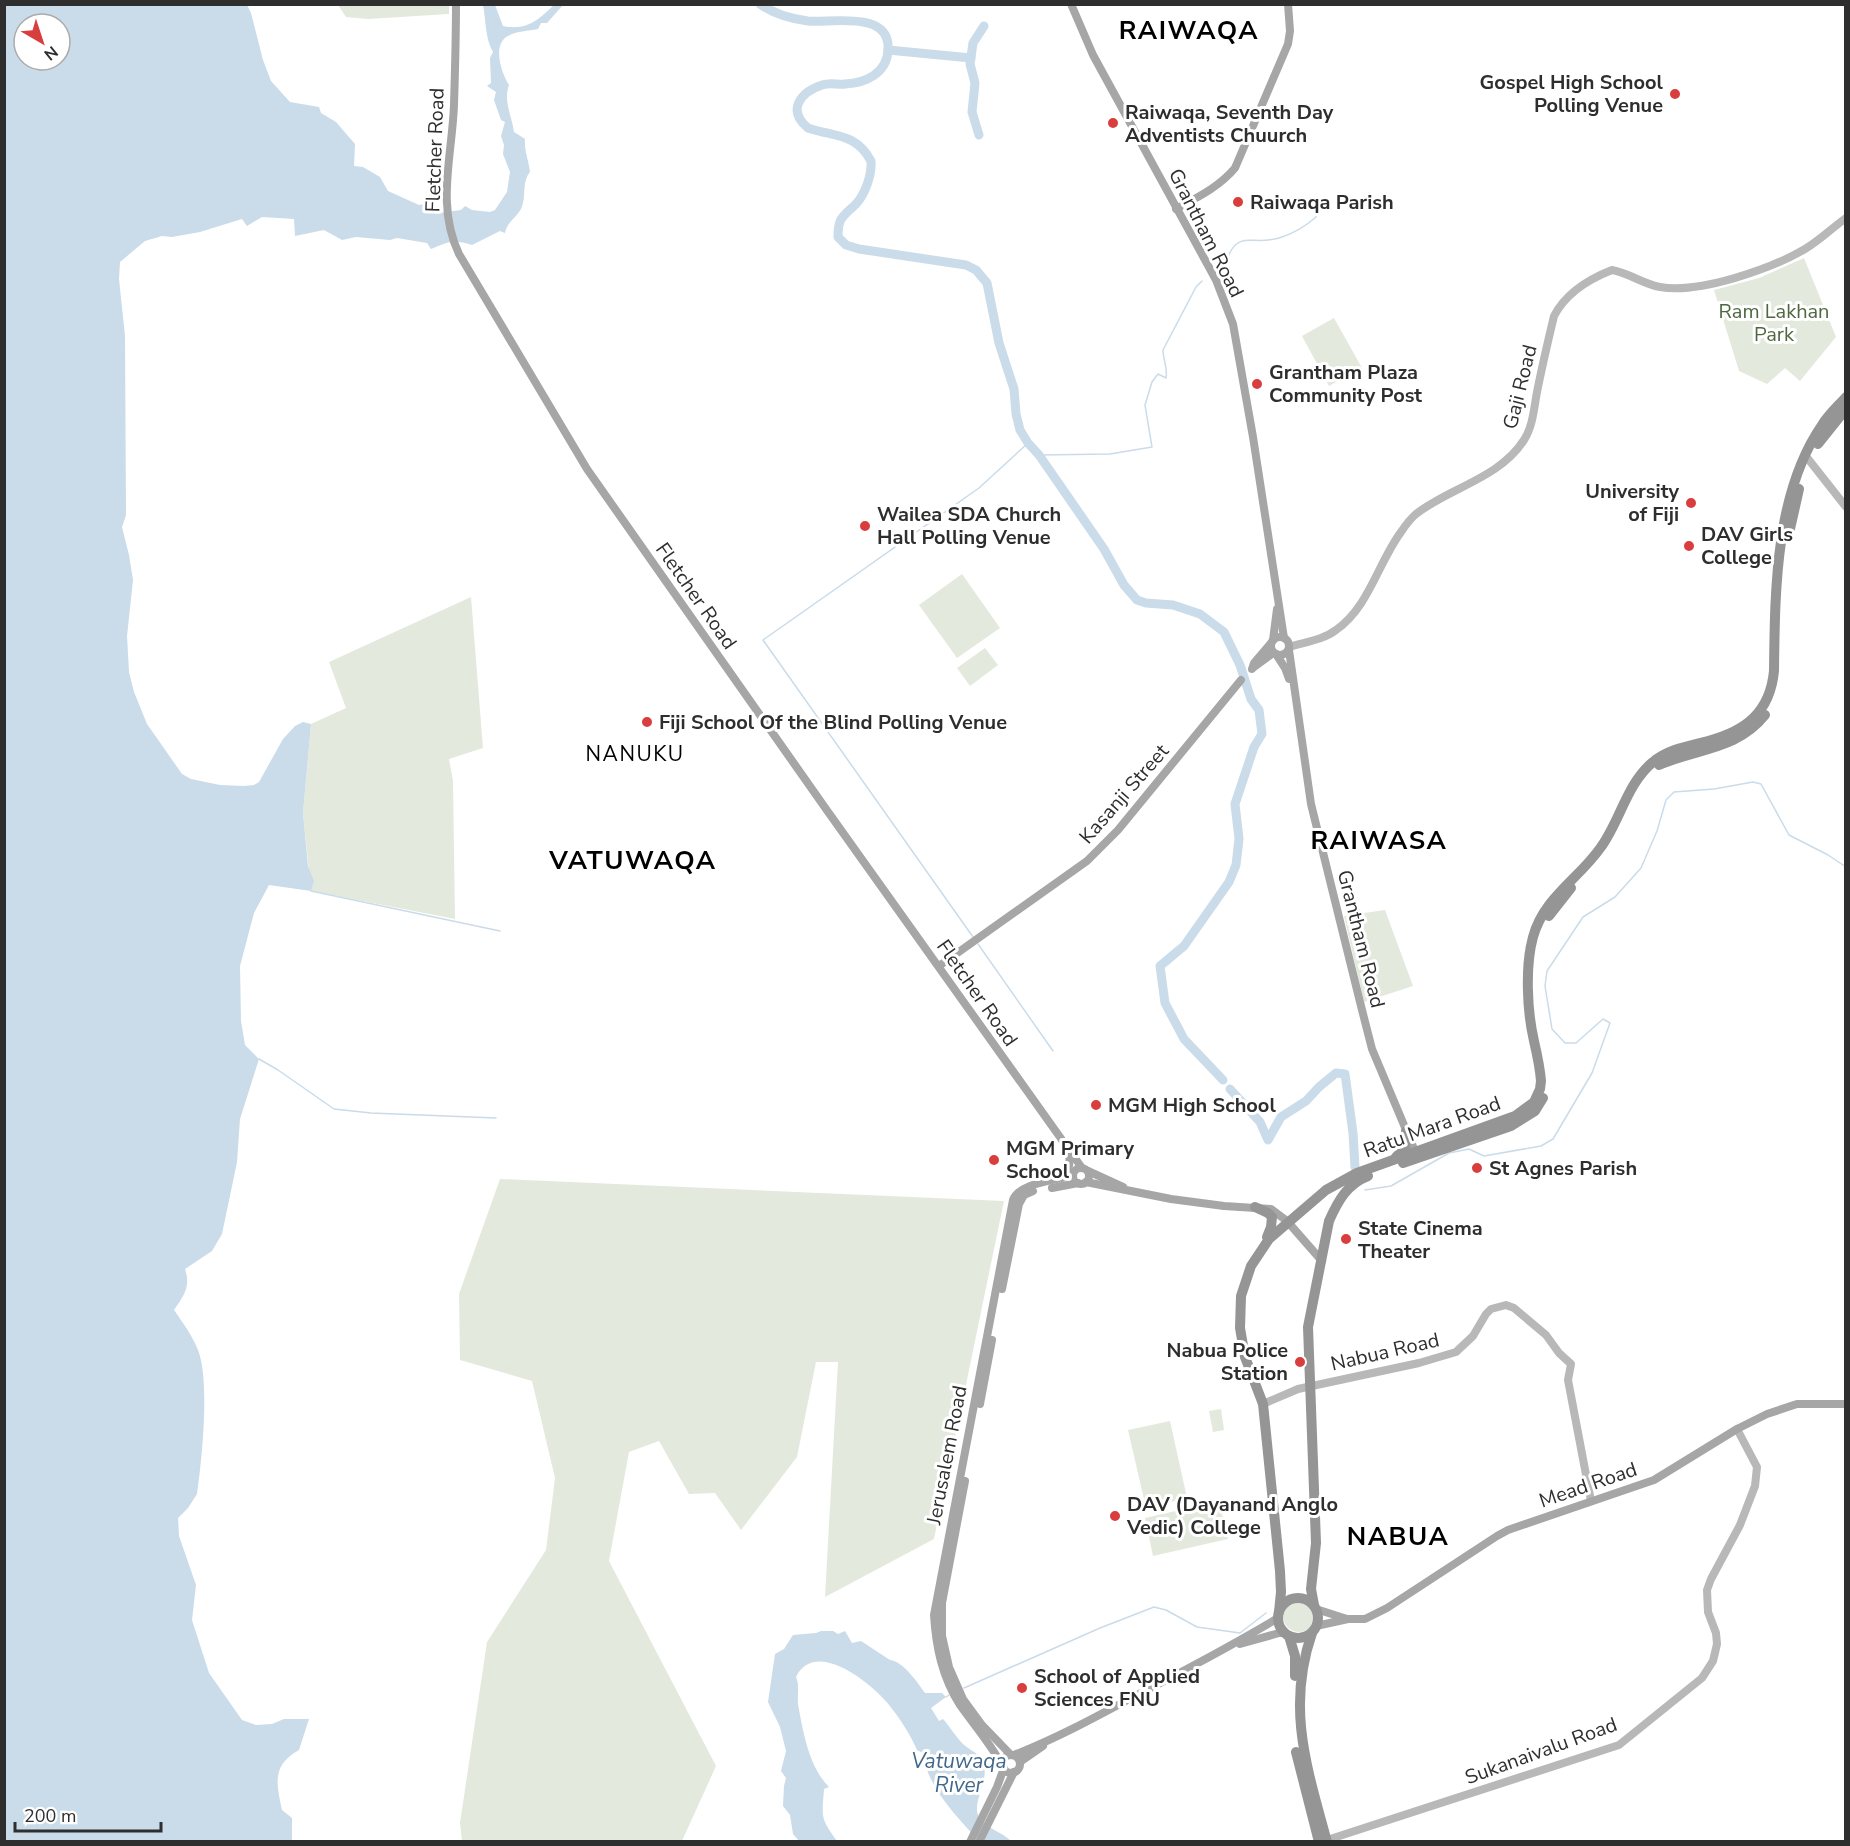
<svg xmlns="http://www.w3.org/2000/svg" width="1850" height="1846" viewBox="0 0 1850 1846" font-family="'Nunito Sans',sans-serif">
  <style>
    .green { fill: #e3eadd }
    .water { fill: #cadbe9; fill-rule: evenodd }
    .lines { fill: none; stroke-linecap: round; stroke-linejoin: round }
    .stream { stroke: #cadbe9; stroke-width: 1.5 }
    .river { stroke: #cadbe9; stroke-width: 9 }
    .secondary { stroke: #b8b8b8; stroke-width: 8 }
    .primary { stroke: #a6a6a6; stroke-width: 8 }
    .highway { stroke: #959595; stroke-width: 10 }
    .poi-dot { fill: #d83e3d; stroke: #fff; stroke-width: 2 }
    .labels { text-anchor: middle; dominant-baseline: central; stroke-width: 6; stroke-linejoin: round; paint-order: stroke }
    .poi-label { font-size: 20px; font-weight: bold; fill: #2e2e2e; stroke: #fff; text-anchor: start }
    .street-label { font-size: 20px; fill: #2e2e2e; stroke: #fff }
    .park-label { font-size: 20px; fill: #4e673f; stroke: #fff }
    .neighbourhood-label { font-size: 21px; letter-spacing: 1.5px; fill: #000; stroke: #fff }
    .water-label { font-size: 21px; font-style: italic; fill: #42688a; stroke: #fff }
    .district-label { font-size: 26px; font-weight: bold; letter-spacing: 1.5px; fill: #000; stroke: #fff }
  </style>
  <rect width="100%" height="100%" fill="#fff"/>
  <!-- green -->
  <g class="green">
    <polygon points="338,5 449,5 449,14 368,19 346,17"/>
    <polygon points="1804,258 1836,337 1800,381 1785,368 1767,384 1739,371 1714,290 1759,278"/>
    <polygon points="1334,318 1362,368 1329,386 1302,336"/>
    <polygon points="962,574 1000,628 957,658 919,605"/>
    <polygon points="471,597 483,748 449,759 453,781 455,919 311,891 303,813 311,724 346,708 329,662"/>
    <polygon points="985,648 998,665 970,686 957,668"/>
    <polygon points="1385,910 1413,986 1364,1002 1344,916"/>
    <polygon points="500,1179 1004,1201 934,1539 825,1597 838,1362 816,1362 797,1457 741,1530 715,1493 689,1494 659,1441 629,1452 609,1561 716,1766 682,1841 462,1841 460,1823 487,1642 546,1550 555,1478 532,1381 460,1360 459,1294"/>
    <polygon points="1221,1409 1224,1430 1213,1432 1209,1411"/>
    <polygon points="1170,1421 1187,1498 1146,1508 1128,1430"/>
    <polygon points="1219,1501 1228,1539 1153,1556 1145,1518"/>
    <circle cx="1299" cy="1616" r="16"/>
  </g>
  <!-- water -->
  <g class="water">
    <path d="M5,5H247L251,13L263,60L271,81L290,102L319,107L321,113L336,122L355,144L354,166L363,167L380,177L388,191L419,205L424,204L426,209L434,210L438,207L439,213L461,210L465,206L472,210L490,212L495,210L507,192L510,172L503,154L504,145L501,136L505,122L501,120L494,100L496,92L487,86L491,83L490,58L493,52C485,39 486,19 483,5H495L503,26C527,31 538,20 554,5H563L547,23H541L538,29C528,31 517,31 508,36C492,44 501,73 509,85C503,101 512,116 514,132L525,139C524,151 529,161 530,172C521,183 527,197 521,209C516,218 507,222 505,233L500,231L472,245C453,239 448,242 431,249L427,243L397,238L390,240L356,237L342,240L324,230L295,236L294,219L262,217L247,226L242,219L200,232L172,237L162,236L145,241L120,262L119,279L125,336L126,515L122,527L129,555L133,580L127,636L129,672L134,692L147,724L182,774L191,779L220,785L244,786L254,785L259,782L283,739L295,726L303,722L311,724L303,813L308,866L314,881L311,891L269,885L254,913L240,966L241,1021L245,1045L259,1059L240,1119L237,1162L222,1234L212,1251L185,1269C191,1286 184,1296 174,1310C183,1323 192,1335 198,1350C210,1380 202,1460 197,1494L188,1508L178,1518L179,1536L196,1585L192,1620L209,1673L242,1720L256,1725L272,1724L284,1719H309L299,1750C272,1765 276,1783 282,1810L292,1818V1840L294,1841L5,1842ZM24,24H60V60H24Z"/>
    <path d="M821,1631H833L838,1634L845,1631L852,1643L861,1641L890,1660C904,1662 917,1682 925,1693H942L946,1697L931,1708L939,1721L943,1719C950,1727 956,1737 963,1744C970,1751 979,1752 983,1762C991,1783 968,1805 981,1820C989,1829 1003,1833 1011,1841H979C958,1818 926,1786 923,1753L917,1750C911,1736 902,1722 893,1710C877,1687 816,1636 796,1677C800,1686 797,1694 798,1704C803,1732 809,1767 829,1787L824,1789C822,1818 820,1817 837,1841H799L793,1834L790,1815L783,1806L784,1786L786,1778L781,1771L786,1751L780,1727L768,1702L775,1654L784,1649L793,1635L816,1633Z"/>
  </g>
  <g class="lines">
    <!-- stream -->
    <g class="stream">
      <path d="M1223,271C1236,225 1248,247 1279,238C1292,234 1306,226 1316,217V212L1310,199"/>
      <path d="M1039,455L1110,454L1152,447L1145,405L1152,382L1158,374L1166,378C1168,368 1163,360 1163,350L1196,287L1202,281"/>
      <polyline points="311,891 500,931"/>
      <polyline points="973,937 763,640 979,488 1028,443"/>
      <polyline points="978,944 1053,1051"/>
      <polyline points="259,1059 278,1070 334,1109 371,1113 496,1118"/>
      <polyline points="1365,1190 1391,1186 1449,1153 1469,1149 1484,1156 1541,1146 1553,1139 1592,1073 1610,1023 1603,1019 1576,1043 1565,1043 1552,1029 1545,986 1547,971 1583,917 1615,897 1641,868 1657,831 1666,800 1674,792 1714,789 1753,782 1761,784 1789,835 1828,855 1846,867"/>
      <polyline points="964,1688 1100,1628 1154,1607 1166,1610 1197,1627 1240,1633 1266,1613"/>
      <polyline points="946,1697 949,1695"/>
    </g>
    <!-- river -->
    <g class="river">
      <path d="M760,4C774,14 792,19 808,21C832,23 891,10 888,50C887,73 866,83 845,84C838,85 830,82 822,85C801,92 786,110 808,128C835,137 856,133 871,161C872,175 865,195 855,205C842,217 838,218 838,237L846,245L859,249L966,265L976,270L987,283L999,343L1014,389L1016,414L1020,430L1028,443L1039,455L1104,549L1124,585L1137,600L1146,603L1173,605L1200,614L1224,632L1240,665L1251,699L1259,710L1262,734L1254,747L1235,804L1239,839L1236,865L1229,882L1184,946L1160,966L1165,1003L1184,1039L1223,1080"/>
      <polyline points="888,50 971,58"/>
      <polyline points="979,135 972,112 975,83 970,64 973,43 984,26"/>
      <polyline points="1230,1089 1260,1122 1268,1140 1281,1117 1306,1101 1319,1087 1336,1073 1345,1074 1353,1133 1355,1167"/>
    </g>
    <!-- secondary -->
    <g class="secondary">
      <polyline points="1805,455 1846,507"/>
      <path d="M1289,647C1305,642 1323,640 1336,630C1369,607 1378,563 1401,532C1405,526 1410,519 1416,514C1449,488 1500,478 1524,440C1533,426 1534,408 1537,392C1542,367 1548,341 1554,316C1566,293 1589,279 1612,270C1629,273 1643,284 1660,287C1699,294 1771,269 1805,249C1820,240 1832,228 1846,218"/>
      <polyline points="1263,1404 1298,1389 1419,1363 1456,1352 1473,1336 1486,1314 1491,1309 1506,1305 1514,1308 1546,1335 1559,1353 1571,1364 1568,1380 1591,1501"/>
      <polyline points="1324,1841 1619,1745 1702,1678 1713,1661 1717,1644 1716,1633 1708,1612 1707,1590 1711,1579 1740,1525 1755,1486 1757,1467 1737,1429"/>
    </g>
    <!-- primary -->
    <g class="primary">
      <path d="M456,4C456,38 455,72 454,105C452,157 436,206 459,254L587,469L826,809L1082,1168"/>
      <polyline points="1071,4 1093,55 1216,280 1233,324 1253,437 1284,638"/>
      <path d="M1176,209C1198,197 1219,187 1235,168L1288,44L1290,31L1288,4"/>
      <circle cx="1280" cy="646" r="9"/>
      <polyline points="1273,640 1277,609"/>
      <polyline points="1289,650 1311,804 1362,1010 1372,1049 1417,1156"/>
      <polyline points="1276,654 1285,668 1289,679"/>
      <polyline points="1254,667 1273,653"/>
      <polyline points="1252,669 1254,663 1271,643"/>
      <polyline points="939,966 1087,861 1118,830 1241,680"/>
      <circle cx="1081" cy="1176" r="8"/>
      <polyline points="1088,1171 1123,1187"/>
      <path d="M1060,1176C1071,1170 1070,1163 1069,1152"/>
      <polyline points="1086,1182 1171,1199 1224,1206 1271,1209 1287,1221 1322,1261"/>
      <polyline points="1052,1188 1078,1183"/>
      <polyline points="1002,1289 1019,1204 1024,1195 1033,1191"/>
      <polyline points="980,1404 992,1340"/>
      <polyline points="965,1481 942,1603 942,1636 949,1667 963,1699 982,1725 1011,1755"/>
      <polyline points="1316,1609 1347,1619"/>
      <polyline points="1316,1626 1348,1619 1365,1619 1387,1608 1497,1536 1508,1530 1654,1480 1737,1429 1767,1414 1797,1404 1846,1404"/>
      <polyline points="1240,1644 1279,1633 1285,1633"/>
      <path d="M1014,1755C1055,1739 1094,1718 1133,1697C1182,1672 1231,1646 1278,1618"/>
      <circle cx="1011" cy="1764" r="9"/>
      <polyline points="1020,1762 1043,1746"/>
      <path d="M1003,1767C991,1744 974,1725 960,1705C942,1677 936,1647 934,1615L1013,1200C1020,1182 1056,1181 1073,1175"/>
      <polyline points="970,1842 997,1787 1004,1768"/>
      <polyline points="979,1842 1014,1772"/>
    </g>
    <!-- highway -->
    <g class="highway">
      <polyline points="1818,444 1846,409"/>
      <polyline points="1790,529 1799,489"/>
      <path d="M1659,765C1698,748 1737,750 1765,715"/>
      <polyline points="1549,916 1571,888"/>
      <polyline points="1396,1157 1405,1148 1406,1131"/>
      <polyline points="1403,1163 1511,1126 1535,1111 1543,1098"/>
      <polyline points="1255,1207 1268,1213 1272,1217 1271,1227 1267,1237"/>
      <circle cx="1298" cy="1618" r="20"/>
      <path d="M1314,1605L1311,1589L1316,1543L1308,1327L1329,1221C1338,1201 1347,1184 1368,1176"/>
      <path d="M1279,1612L1281,1592L1280,1571L1263,1404L1245,1357L1240,1328L1241,1296L1251,1266L1269,1239L1326,1190L1357,1173L1515,1116L1534,1102L1540,1089L1541,1081C1540,1067 1537,1054 1534,1041C1527,1011 1525,966 1533,937C1544,897 1579,879 1601,847C1620,821 1627,783 1653,762C1668,749 1689,746 1708,741C1746,731 1770,712 1774,671C1775,591 1775,493 1822,425C1828,415 1838,406 1846,397"/>
      <path d="M1312,1633C1286,1708 1307,1768 1327,1842"/>
      <polyline points="1289,1636 1295,1656 1295,1676"/>
      <polyline points="1296,1752 1319,1842"/>
    </g>
  </g>
  <!-- markers -->
  <g class="poi-dot">
    <circle cx="1675" cy="94" r="6"/>
    <circle cx="1113" cy="123" r="6"/>
    <circle cx="1238" cy="202" r="6"/>
    <circle cx="1257" cy="384" r="6"/>
    <circle cx="1691" cy="503" r="6"/>
    <circle cx="865" cy="526" r="6"/>
    <circle cx="1689" cy="546" r="6"/>
    <circle cx="647" cy="722" r="6"/>
    <circle cx="1096" cy="1105" r="6"/>
    <circle cx="994" cy="1160" r="6"/>
    <circle cx="1477" cy="1168" r="6"/>
    <circle cx="1346" cy="1239" r="6"/>
    <circle cx="1300" cy="1362" r="6"/>
    <circle cx="1115" cy="1516" r="6"/>
    <circle cx="1022" cy="1688" r="6"/>
  </g>
  <g class="labels">
    <!-- poi labels -->
    <g class="poi-label">
      <text x="1663" y="82" text-anchor="end">Gospel High School<tspan x="1663" dy="23">Polling Venue</tspan></text>
      <text x="1125" y="112">Raiwaqa, Seventh Day<tspan x="1125" dy="23">Adventists Chuurch</tspan></text>
      <text x="1250" y="202">Raiwaqa Parish</text>
      <text x="1269" y="372">Grantham Plaza<tspan x="1269" dy="23">Community Post</tspan></text>
      <text x="1679" y="491" text-anchor="end">University<tspan x="1679" dy="23">of Fiji</tspan></text>
      <text x="877" y="514">Wailea SDA Church<tspan x="877" dy="23">Hall Polling Venue</tspan></text>
      <text x="1701" y="534">DAV Girls<tspan x="1701" dy="23">College</tspan></text>
      <text x="659" y="722">Fiji School Of the Blind Polling Venue</text>
      <text x="1108" y="1105">MGM High School</text>
      <text x="1006" y="1148">MGM Primary<tspan x="1006" dy="23">School</tspan></text>
      <text x="1489" y="1168">St Agnes Parish</text>
      <text x="1358" y="1228">State Cinema<tspan x="1358" dy="23">Theater</tspan></text>
      <text x="1288" y="1350" text-anchor="end">Nabua Police<tspan x="1288" dy="23">Station</tspan></text>
      <text x="1127" y="1504">DAV (Dayanand Anglo<tspan x="1127" dy="23">Vedic) College</tspan></text>
      <text x="1034" y="1676">School of Applied<tspan x="1034" dy="23">Sciences FNU</tspan></text>
    </g>
    <!-- street labels -->
    <g class="street-label">
      <text transform="translate(435 150) rotate(-88)">Fletcher Road</text>
      <text transform="translate(1206 233) rotate(63)">Grantham Road</text>
      <text transform="translate(1520 387) rotate(-76)">Gaji Road</text>
      <text transform="translate(696 596) rotate(55)">Fletcher Road</text>
      <text transform="translate(1124 794) rotate(-49)">Kasanji Street</text>
      <text transform="translate(1361 939) rotate(76)">Grantham Road</text>
      <text transform="translate(977 993) rotate(55)">Fletcher Road</text>
      <text transform="translate(1432 1127) rotate(-20)">Ratu Mara Road</text>
      <text transform="translate(1385 1352) rotate(-13)">Nabua Road</text>
      <text transform="translate(947 1455) rotate(-79)">Jerusalem Road</text>
      <text transform="translate(1588 1485) rotate(-19)">Mead Road</text>
      <text transform="translate(1541 1751) rotate(-20)">Sukanaivalu Road</text>
    </g>
    <!-- park labels -->
    <g class="park-label">
      <text x="1774" y="311">Ram Lakhan<tspan x="1774" dy="23">Park</tspan></text>
    </g>
    <!-- neighbourhood labels -->
    <g class="neighbourhood-label">
      <text x="635" y="754">NANUKU</text>
    </g>
    <!-- water labels -->
    <g class="water-label">
      <text x="959" y="1761">Vatuwaqa<tspan x="959" dy="24">River</tspan></text>
    </g>
    <!-- district labels -->
    <g class="district-label">
      <text x="1189" y="30">RAIWAQA</text>
      <text x="1379" y="840">RAIWASA</text>
      <text x="633" y="860">VATUWAQA</text>
      <text x="1398" y="1536">NABUA</text>
    </g>
  </g>
  <!-- border -->
  <rect width="1850" height="1846" fill="none" stroke="#2e2e2e" stroke-width="12"/>
  <!-- north arrow -->
  <g transform="translate(42 42) rotate(141)"><circle r="28" fill="#ffffff" stroke="#ababab" stroke-width="1.5"/>
  <path d="M0-4.5L10 22L0 15L-10 22Z" fill="#d83e3d"/>
  <text y="-9" font-size="16" font-weight="bold" text-anchor="middle" fill="#2e2e2e">N</text>
  </g>
  <!-- scale -->
  <path d="M15 1822v9h146v-9" fill="none" stroke="#2e2e2e" stroke-width="3"/>
  <text x="24" y="1822" font-size="18" fill="#2e2e2e" stroke="#ffffff" stroke-width="4.5" paint-order="stroke">200 m</text>
</svg>
